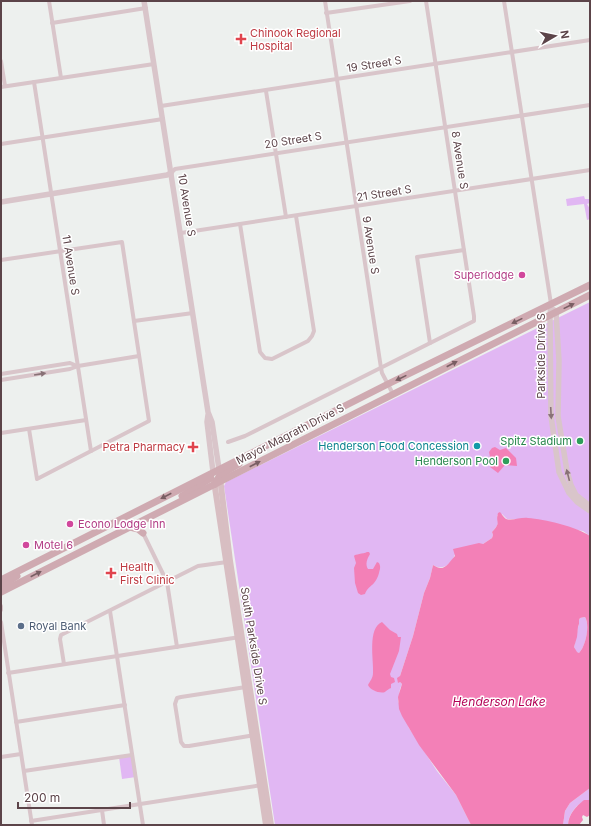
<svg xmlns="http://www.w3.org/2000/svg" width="591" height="826" viewBox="0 0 591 826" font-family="Inter,sans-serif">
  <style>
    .green { fill: #e1b7f3 }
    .water { fill: #f380b7; fill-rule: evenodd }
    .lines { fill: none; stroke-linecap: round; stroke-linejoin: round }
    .minor { stroke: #d9c5ca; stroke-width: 4 }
    .tertiary { stroke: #d9c5ca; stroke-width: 5.5 }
    .secondary { stroke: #d8bec2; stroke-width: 6 }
    .primary { stroke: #cfaab1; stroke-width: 7 }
    .oneway { fill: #795e63 }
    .oneway2 { fill: #887176 }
    .health-dot { fill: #e0444e; stroke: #fff; stroke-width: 1.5 }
    .hotel-dot { fill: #d1479c; stroke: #fff; stroke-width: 1.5 }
    .leisure-dot { fill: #2e9e5b; stroke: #fff; stroke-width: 1.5 }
    .culture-dot { fill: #0f9aa8; stroke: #fff; stroke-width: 1.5 }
    .service-dot { fill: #5c6f8a; stroke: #fff; stroke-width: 1.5 }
    .labels { text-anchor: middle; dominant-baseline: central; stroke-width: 3; stroke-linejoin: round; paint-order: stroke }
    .health-label { font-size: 11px; fill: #be3a42; stroke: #fff; text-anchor: start }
    .street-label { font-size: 11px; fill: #5c4449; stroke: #fff }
    .hotel-label { font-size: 11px; fill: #b23c85; stroke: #fff; text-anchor: start }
    .leisure-label { font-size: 11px; fill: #27864d; stroke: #fff; text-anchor: end }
    .culture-label { font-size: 11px; fill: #0d838f; stroke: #fff; text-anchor: end }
    .service-label { font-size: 11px; fill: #4e5e75; stroke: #fff; text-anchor: start }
    .water-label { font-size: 12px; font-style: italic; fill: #b30055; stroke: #fff }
  </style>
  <rect width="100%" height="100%" fill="#edf0ee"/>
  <!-- green -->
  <g class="green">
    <polygon points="584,196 585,199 589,199 590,203 587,204 590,209 590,219 587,220 584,204 567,206 566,199"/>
    <path d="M590,302V536L583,531L517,519H507L502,514L497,515C500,524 497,526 492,532L493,535L492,538L483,544L455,554C452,564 443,571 433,565L430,578L424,593L413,636L400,676V682L402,684L400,689L398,701L409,728L437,771L456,795L471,825H275L224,486L226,482Z"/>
    <path d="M585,617C590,626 586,646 579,653L576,652L574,647L578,627L579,624V620L580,618Z"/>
    <polygon points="132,755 136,777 122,779 119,757"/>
    <path d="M590,788V800C579,800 568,814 568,825H563L565,811L570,803Z"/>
  </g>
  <!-- water -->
  <g class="water">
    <polygon points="495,447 500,450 506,448 516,458 517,466 505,465 498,473 490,467 495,460 490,457 489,452 492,448"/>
    <path d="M500,512C502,514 503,517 506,519C513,521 521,517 528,518C544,519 577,527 590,536V683L589,687L590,691V788L570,803L565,811L563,825H471L456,795L419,745L402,716L399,709L398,697L402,684L400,682L398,683L397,678L400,676L413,636L424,593L430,578L433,565C445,573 448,563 455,556L453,549L479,543L483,544L492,538L493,535L492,532C502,521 495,524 498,513ZM585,617C590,625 586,646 579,653L577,652L574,647L577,637L578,627L579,624V620L580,618Z"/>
    <path d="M367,552H369L370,554C367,559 365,564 368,569H373L377,562L379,563C381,567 380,569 379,573C375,587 369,584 365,594L361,595L358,593L355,583L354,568L356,563L354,556C355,554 363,554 367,552Z"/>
    <path d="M382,622L390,630L397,634L398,637H401L399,651L390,674L391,677L394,678L395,682L391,684V688C390,688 386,691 385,692C380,694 370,690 368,685C370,681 373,678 373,673C374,661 367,628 382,622Z"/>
    <path d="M584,800H590V815L587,817L583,815L582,817L583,820L579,825H568C568,815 576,806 584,800Z"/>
  </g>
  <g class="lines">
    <!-- minor -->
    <g class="minor">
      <polyline points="49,1 61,78"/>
      <polyline points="325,1 381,368 382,373 393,394"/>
      <polyline points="504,1 551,304"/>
      <polyline points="326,13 410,1"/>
      <polyline points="52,23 146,8"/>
      <polyline points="1,61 5,86"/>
      <polyline points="34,82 91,451"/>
      <polyline points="1,87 154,64"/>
      <polyline points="266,91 286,217"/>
      <polyline points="161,106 590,40"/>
      <polyline points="1,144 163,119"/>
      <polyline points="171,173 175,169 590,105"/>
      <polyline points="240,224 260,352 265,358 272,359 308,341 312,336 314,331 296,216"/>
      <polyline points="181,233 590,170"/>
      <polyline points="1,260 122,242 149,421 37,479 29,429"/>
      <polyline points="134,321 193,313"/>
      <polyline points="430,343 417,257 464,250"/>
      <polyline points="1,374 70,363 77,366"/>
      <polyline points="1,380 70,369 78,366 139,356"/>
      <polyline points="1,433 86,420"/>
      <polyline points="228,442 245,436 474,321 474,316 426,1"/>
      <polyline points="143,533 167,582 177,647"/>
      <polyline points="1,606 1,610"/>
      <polyline points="110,611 143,825"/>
      <polyline points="1,622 32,825"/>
      <polyline points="64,664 60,639 61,635 198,566 227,562"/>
      <polyline points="8,673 240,637"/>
      <polyline points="246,687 181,697 177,698 175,704 181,742 184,746 189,746 255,735"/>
      <polyline points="16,722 125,705"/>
      <polyline points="1,757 21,754"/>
      <polyline points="24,771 132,755"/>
      <polyline points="102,810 104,825"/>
      <polyline points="31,821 262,785"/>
    </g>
    <!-- tertiary -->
    <g class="tertiary">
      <polyline points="144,1 208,412 212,422 219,469"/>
      <polyline points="1,202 167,175 171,173"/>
      <polyline points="551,304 550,315 551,416 559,472 569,493 577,502 590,511"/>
      <polyline points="554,310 556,312 559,361 558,416 567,471 571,485 576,495 590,506"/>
      <polyline points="208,415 207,422 213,472"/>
    </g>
    <!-- secondary -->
    <g class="secondary">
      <polyline points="220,478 230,561 271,825"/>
      <polyline points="214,481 266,825"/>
    </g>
    <!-- primary -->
    <g class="primary">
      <polyline points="215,484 220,475 239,464"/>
      <polyline points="182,496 211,478"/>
      <polyline points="130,527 138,529 143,533"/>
      <polyline points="1,580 388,384 590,285"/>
      <polyline points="1,586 17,576"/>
      <polyline points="1,592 590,295"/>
    </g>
  </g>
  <!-- one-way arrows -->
  <defs><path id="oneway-solid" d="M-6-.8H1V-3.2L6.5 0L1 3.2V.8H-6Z"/></defs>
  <g class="oneway">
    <use href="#oneway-solid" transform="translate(569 306) rotate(-26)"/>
    <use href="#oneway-solid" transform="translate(517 321) rotate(154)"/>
    <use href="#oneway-solid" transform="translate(452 364) rotate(-27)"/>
    <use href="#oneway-solid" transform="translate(401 378) rotate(154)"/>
    <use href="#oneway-solid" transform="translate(255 464) rotate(-27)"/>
    <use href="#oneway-solid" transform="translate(166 496) rotate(153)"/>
    <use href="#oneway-solid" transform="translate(36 574) rotate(-27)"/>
  </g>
  <g class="oneway2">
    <use href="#oneway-solid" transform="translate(40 374) rotate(-9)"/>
    <use href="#oneway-solid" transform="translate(551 413) rotate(87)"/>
    <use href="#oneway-solid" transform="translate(568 475) rotate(-104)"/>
  </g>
  <!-- markers -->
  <g class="health-dot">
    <path d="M239 33h4v4h4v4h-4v4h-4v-4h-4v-4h4z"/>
    <path d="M191 441h4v4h4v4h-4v4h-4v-4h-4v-4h4z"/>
    <path d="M109 567h4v4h4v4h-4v4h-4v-4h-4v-4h4z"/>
  </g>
  <g class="hotel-dot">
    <circle cx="522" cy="275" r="4"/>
    <circle cx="70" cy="524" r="4"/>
    <circle cx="26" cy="545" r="4"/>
  </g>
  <g class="leisure-dot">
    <circle cx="580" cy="441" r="4"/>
    <circle cx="506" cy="461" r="4"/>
  </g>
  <circle class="culture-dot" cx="477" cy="446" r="4"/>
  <circle class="service-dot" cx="21" cy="626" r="4"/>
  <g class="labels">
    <!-- health labels -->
    <g class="health-label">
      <text x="250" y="33">Chinook Regional<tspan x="250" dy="13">Hospital</tspan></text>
      <text x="185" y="447" text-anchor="end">Petra Pharmacy</text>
      <text x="120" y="567">Health<tspan x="120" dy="13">First Clinic</tspan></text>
    </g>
    <!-- street labels -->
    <g class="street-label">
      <text transform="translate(374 64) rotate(-9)">19 Street S</text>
      <text transform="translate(293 140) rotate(-9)">20 Street S</text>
      <text transform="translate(460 160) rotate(81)">8 Avenue S</text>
      <text transform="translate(384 193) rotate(-9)">21 Street S</text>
      <text transform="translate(187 205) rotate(81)">10 Avenue S</text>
      <text transform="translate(371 245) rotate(81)">9 Avenue S</text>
      <text transform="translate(71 265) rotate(81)">11 Avenue S</text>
      <text transform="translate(541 356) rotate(-90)">Parkside Drive S</text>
      <text transform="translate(290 434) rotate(-27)">Mayor Magrath Drive S</text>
      <text transform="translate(254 646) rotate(81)">South Parkside Drive S</text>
    </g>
    <!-- hotel labels -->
    <g class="hotel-label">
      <text x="514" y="275" text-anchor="end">Superlodge</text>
      <text x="78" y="524">Econo Lodge Inn</text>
      <text x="34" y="545">Motel 6</text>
    </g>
    <!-- leisure labels -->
    <g class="leisure-label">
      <text x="572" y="441">Spitz Stadium</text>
      <text x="498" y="461">Henderson Pool</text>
    </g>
    <!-- culture labels -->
    <g class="culture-label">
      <text x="469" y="446">Henderson Food Concession</text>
    </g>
    <!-- service labels -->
    <g class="service-label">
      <text x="29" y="626">Royal Bank</text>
    </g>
    <!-- water labels -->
    <g class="water-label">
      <text x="499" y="701">Henderson Lake</text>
    </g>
  </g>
  <!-- border -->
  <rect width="591" height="826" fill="none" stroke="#5c4449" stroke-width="4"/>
  <!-- north arrow -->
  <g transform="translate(555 36) rotate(81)" stroke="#ffffff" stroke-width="3" paint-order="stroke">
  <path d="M0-3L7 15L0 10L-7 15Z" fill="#5c4449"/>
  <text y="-6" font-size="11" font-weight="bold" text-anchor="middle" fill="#5c4449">N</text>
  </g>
  <!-- scale -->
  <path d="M18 802v6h112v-6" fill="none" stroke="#5c4449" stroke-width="2"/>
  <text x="24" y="802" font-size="12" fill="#5c4449" stroke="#ffffff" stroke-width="3" paint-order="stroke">200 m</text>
</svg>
